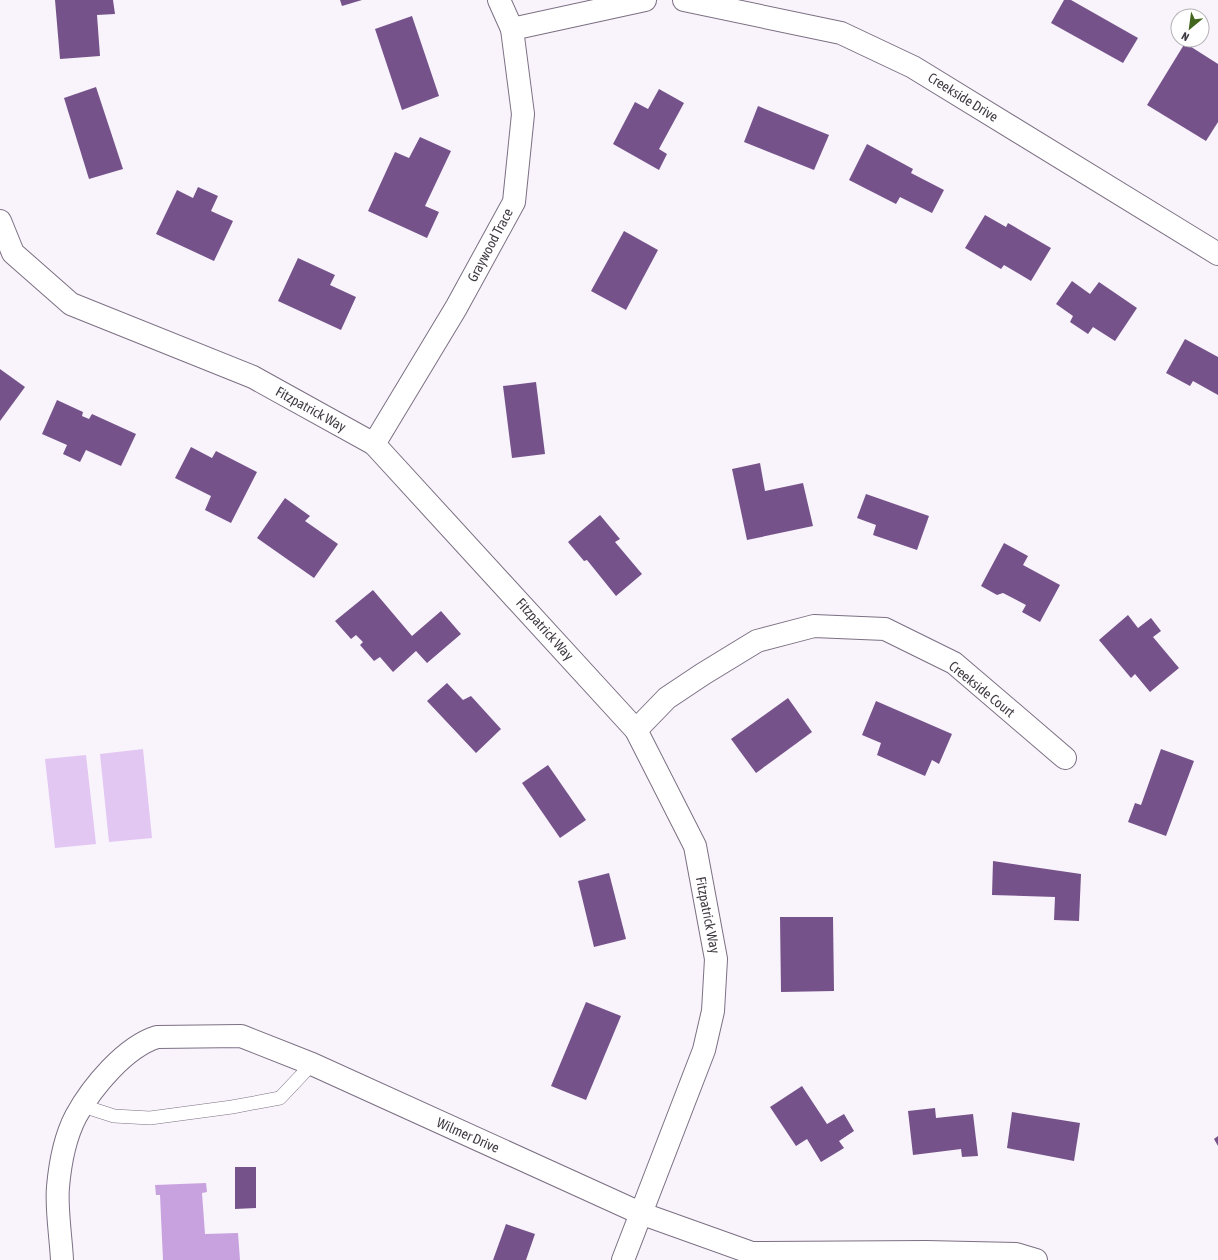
<svg xmlns="http://www.w3.org/2000/svg" width="1218" height="1260" viewBox="0 0 1218 1260" font-family="'Asap Condensed',sans-serif">
  <style>
    .green { fill: #e2c7f3 }
    .water { fill: #c7a2de }
    .building { fill: #75538a }
    .lines { fill: none; stroke-linecap: round; stroke-linejoin: round }
    .lane-casing { stroke: #7b7083; stroke-width: 14 }
    .street-casing { stroke: #7b7083; stroke-width: 24 }
    .lane { stroke: #fff; stroke-width: 13 }
    .street { stroke: #fff; stroke-width: 22 }
    .labels { text-anchor: middle; dominant-baseline: central; stroke-width: 4; stroke-linejoin: round; paint-order: stroke }
    .street-label { font-size: 14px; fill: #403b43; stroke: #fff }
  </style>
  <rect width="100%" height="100%" fill="#f9f3fc"/>
  <!-- green -->
  <g class="green">
    <polygon points="143,749 152,838 109,842 100,754"/>
    <polygon points="86,755 96,844 55,848 45,759"/>
  </g>
  <!-- water -->
  <polygon class="water" points="206,1183 207,1192 202,1193 205,1234 238,1233 240,1260 163,1260 160,1195 156,1195 155,1185"/>
  <!-- building -->
  <g class="building">
    <polygon points="55,0 113,0 115,14 97,15 100,56 60,59"/>
    <polygon points="340,0 362,0 342,6"/>
    <polygon points="1064,0 1071,0 1138,38 1123,63 1051,23"/>
    <polygon points="412,16 439,96 402,110 375,29"/>
    <polygon points="1185,43 1218,64 1218,122 1206,141 1147,105"/>
    <polygon points="96,87 123,169 89,179 64,98"/>
    <polygon points="659,89 684,103 659,149 667,154 659,170 613,144 635,102 648,109"/>
    <polygon points="758,106 829,135 814,170 744,142"/>
    <polygon points="420,137 451,151 425,206 439,212 427,238 368,211 395,152 409,158"/>
    <polygon points="867,144 913,169 911,173 944,190 932,213 900,197 896,204 849,180"/>
    <polygon points="198,187 218,196 211,211 233,221 214,261 156,234 177,190 193,198"/>
    <polygon points="985,215 1006,227 1008,223 1051,248 1031,281 1004,265 1001,269 965,248"/>
    <polygon points="624,231 658,250 626,310 591,291"/>
    <polygon points="298,258 335,275 330,285 356,297 341,330 278,301"/>
    <polygon points="1072,281 1090,294 1099,282 1137,308 1115,341 1093,327 1088,334 1070,322 1073,316 1056,304"/>
    <polygon points="1185,339 1218,357 1218,395 1193,381 1190,386 1166,373"/>
    <polygon points="0,369 25,387 0,421"/>
    <polygon points="536,382 545,454 512,458 503,386"/>
    <polygon points="57,400 83,412 82,416 89,419 92,414 136,434 121,466 86,450 80,462 63,454 67,445 42,434"/>
    <polygon points="191,447 212,458 216,451 257,472 231,523 205,510 211,496 175,478"/>
    <polygon points="760,463 765,491 803,483 813,526 747,540 732,469"/>
    <polygon points="866,494 929,516 917,550 873,535 876,525 857,518"/>
    <polygon points="285,498 310,516 305,521 338,544 314,578 257,538"/>
    <polygon points="600,515 620,539 615,542 642,574 616,596 587,560 584,561 568,542"/>
    <polygon points="1004,543 1028,556 1023,565 1060,585 1040,622 1022,612 1026,605 1003,593 997,595 981,586"/>
    <polygon points="373,590 412,636 441,611 461,634 427,663 416,651 393,672 380,657 374,661 360,645 363,642 356,635 351,639 335,621"/>
    <polygon points="1128,615 1138,628 1151,618 1161,631 1153,637 1179,668 1150,692 1135,674 1131,678 1099,640"/>
    <polygon points="447,683 463,700 471,696 501,729 476,753 427,701"/>
    <polygon points="788,698 812,732 756,773 731,739"/>
    <polygon points="876,701 952,734 939,764 932,760 925,776 877,755 881,743 862,735"/>
    <polygon points="1161,749 1194,761 1166,836 1128,822 1135,803 1141,805"/>
    <polygon points="548,765 586,820 560,838 522,783"/>
    <polygon points="993,861 1081,874 1079,921 1054,920 1055,897 992,895"/>
    <polygon points="609,873 626,939 594,947 578,881"/>
    <polygon points="780,917 833,917 834,991 781,992"/>
    <polygon points="586,1002 621,1016 586,1100 551,1086"/>
    <polygon points="802,1086 827,1124 844,1114 854,1131 839,1141 844,1148 821,1162 807,1139 796,1146 770,1107"/>
    <polygon points="935,1108 936,1118 973,1114 978,1156 962,1157 961,1149 913,1155 908,1111"/>
    <polygon points="1012,1112 1080,1123 1074,1161 1007,1148"/>
    <polygon points="1218,1136 1218,1146 1214,1139"/>
    <polygon points="235,1167 256,1167 256,1208 235,1209"/>
    <polygon points="506,1224 535,1234 526,1260 493,1260"/>
  </g>
  <g class="lines">
    <!-- lane casing -->
    <g class="lane-casing">
      <polyline id="lane" points="83,1106 114,1116 150,1118 232,1107 280,1098 312,1064"/>
    </g>
    <!-- street casing -->
    <g class="street-casing">
      <g id="street">
        <polyline points="684,0 841,33 913,67 1218,254"/>
        <polyline points="512,29 645,0"/>
        <polyline points="0,221 13,253 71,304 253,377 374,444 636,730 695,846 716,959 713,1011 704,1050 623,1260"/>
        <polyline points="374,444 456,308 514,202 523,114 512,29 499,0"/>
        <polyline points="636,730 667,698 703,674 757,641 814,626 885,629 954,663 1065,758"/>
        <path d="M62,1260C61,1238 56,1208 58,1187C60,1164 65,1137 76,1116C92,1087 125,1047 157,1037L241,1036L312,1064L640,1213L752,1253L926,1252L1016,1254L1036,1260"/>
      </g>
    </g>
    <!-- lane -->
    <use href="#lane" class="lane"/>
    <!-- street -->
    <use href="#street" class="street"/>
  </g>
  <g class="labels">
    <!-- street labels -->
    <g class="street-label">
      <text transform="translate(963 97) rotate(32)">Creekside Drive</text>
      <text transform="translate(490 245) rotate(-62)">Graywood Trace</text>
      <text transform="translate(311 409) rotate(29)">Fitzpatrick Way</text>
      <text transform="translate(545 629) rotate(48)">Fitzpatrick Way</text>
      <text transform="translate(982 689) rotate(39)">Creekside Court</text>
      <text transform="translate(708 915) rotate(79)">Fitzpatrick Way</text>
      <text transform="translate(468 1135) rotate(24)">Wilmer Drive</text>
    </g>
  </g>
  <!-- north arrow -->
  <g transform="translate(1190 28) rotate(209)"><circle r="19" fill="#ffffff" stroke="#b3b1b4"/>
  <path d="M0-3L7 15L0 10L-7 15Z" fill="#43661e"/>
  <text y="-6" font-size="11" font-weight="bold" text-anchor="middle" fill="#403b43">N</text>
  </g>
</svg>
